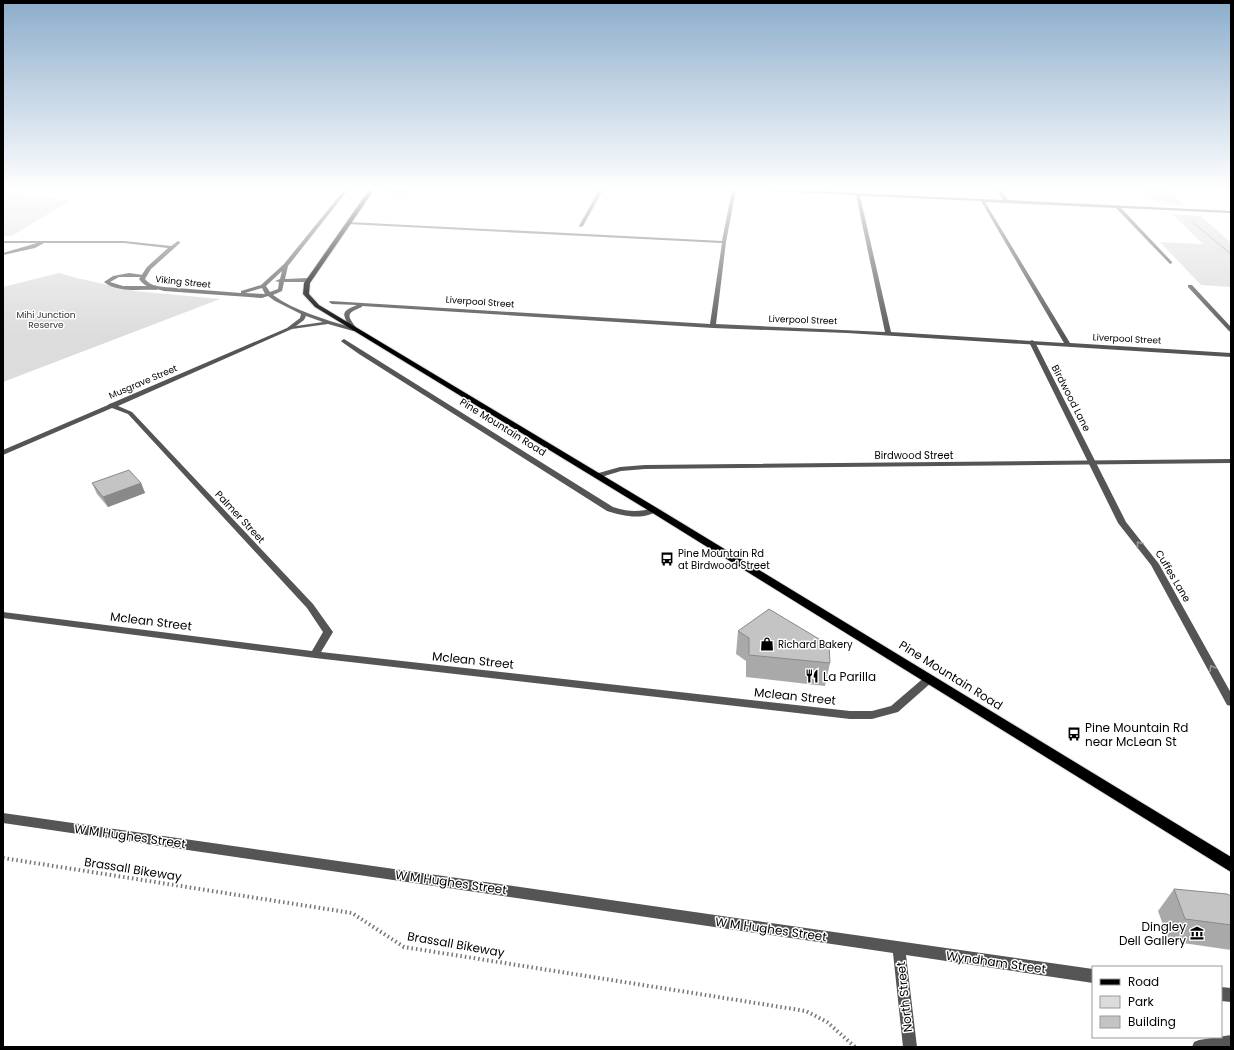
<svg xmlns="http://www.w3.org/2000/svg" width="1234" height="1050" viewBox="0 0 1234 1050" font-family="Poppins,sans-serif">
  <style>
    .green { fill: #dcdcdc }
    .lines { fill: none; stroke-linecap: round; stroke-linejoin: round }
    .primary-casing { stroke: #dbdbdb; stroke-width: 2 }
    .path-far1 { stroke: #777; stroke-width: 1.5; stroke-dasharray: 0.5 1; stroke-linecap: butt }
    .path { stroke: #777; stroke-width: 4; stroke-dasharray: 1.5 3; stroke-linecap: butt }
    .lane { fill: #555; fill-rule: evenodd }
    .street { fill: #555; fill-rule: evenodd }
    .primary { fill: #000; fill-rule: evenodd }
    .wall { fill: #a9a9a9 }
    .shaded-wall { fill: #898989 }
    .building { fill: #c4c4c4; stroke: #898989 }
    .oneway { stroke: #999 }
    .labels { text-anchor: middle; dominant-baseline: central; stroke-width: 3; stroke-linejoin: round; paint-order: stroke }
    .far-street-label { font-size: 9px; fill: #000; stroke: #fff }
    .far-park-label { font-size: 9px; fill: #333; stroke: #fff }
    .street-label { font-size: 10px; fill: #000; stroke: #fff }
    .poi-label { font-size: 10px; fill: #000; stroke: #fff; text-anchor: start }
    .near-street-label { font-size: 12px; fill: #000; stroke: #fff }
    .near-poi-label { font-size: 12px; fill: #000; stroke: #fff; text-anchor: start }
  </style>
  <rect width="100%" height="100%" fill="#fff"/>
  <!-- green -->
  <g class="green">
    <polygon points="1143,190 1168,190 1185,205 1158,204"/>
    <polygon points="3,193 58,198 58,200 69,201 12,236 3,236"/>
    <polygon points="1172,214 1201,216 1231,243 1231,287 1201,285 1160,242 1203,244"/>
    <polygon points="59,273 77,278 135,291 220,299 3,382 3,287"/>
  </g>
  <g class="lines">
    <!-- primary casing -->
    <g class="primary-casing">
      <polygon id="primary" points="369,190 374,190 310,283 309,294 319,305 657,508 1231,857 1231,872 651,512 315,307 303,294 304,283"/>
    </g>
    <!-- path-far1 -->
    <g class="path-far1">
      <polyline points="1157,190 1164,197"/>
      <polyline points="1191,221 1231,254"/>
    </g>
    <!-- path -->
    <polyline class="path" points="3,858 352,913 404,947 806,1011 827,1022 855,1047"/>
    <!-- lane -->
    <g class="lane">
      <path d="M129,273L143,275L145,276L143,277H119L110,282L123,286H156L159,288L156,290C140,289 117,293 104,282L113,276Z"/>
      <polygon points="1032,340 1035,342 1126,522 1159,564 1231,693 1231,706 1227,705 1151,565 1118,523 1029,342"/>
    </g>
    <!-- street -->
    <g class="street">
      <path d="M344,190H348L288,266L285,279L308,278L311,280L308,282H284L282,291L273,295C295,311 324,319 350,327C341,313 342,311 357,305L332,304L329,302L330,301L710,324L722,243L347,224V223L349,222L722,241L732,190H736L726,242L716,324L885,332L856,195L766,191L764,190H792L1003,200L997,190H1001L1008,200L1231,211V213L1121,208L1172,262V263L1170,264L1116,208L985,202L1070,343L1231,353V357L847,333L713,328L362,306V307C344,314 348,316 358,330L357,331H353L328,324L292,329L118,406L132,412L313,604L333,632L321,652L850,711H872L891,706L926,676L929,675L932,676L934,679L932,682L898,712L872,719H850L315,658L3,618V612L312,651L323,632L307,608L128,414L112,408L3,455V450L108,405L109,404L112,403L287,328L300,318L301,314L275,301L268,296L262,298L164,291C154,288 145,288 139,279L147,267L168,248L124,243H44L35,248L3,255V253L37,243H3V241H124L171,246L178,241L180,242V243L151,269L145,279C150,285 156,286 164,287L241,293V291L261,285L284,264ZM860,196L981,201L1064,343L891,332ZM282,271L280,279L275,281L279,282L278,289L270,292L266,286ZM262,288L265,294L244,293H245ZM306,316L323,322L296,326L304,320Z"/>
      <polygon points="599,190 603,190 583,226 579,227 579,226"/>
      <polygon points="1188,285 1192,285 1231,327 1231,332 1229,331 1188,287"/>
      <path d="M344,339L613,507C628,512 639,512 654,508L658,510C645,521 622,516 607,511L359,354L342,342L341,341Z"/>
      <polygon points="1231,459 1231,463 645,469 621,471 598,478 594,476 595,474 620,467 645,465"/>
      <polygon points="3,813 1093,969 1093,983 906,955 917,1047 903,1047 893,953 3,823"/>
      <polygon points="1221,987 1231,988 1231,1002 1221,1001"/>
      <polygon points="1231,1035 1231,1047 1192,1047 1194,1042 1199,1040"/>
    </g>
    <!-- primary -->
    <use href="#primary" class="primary"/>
  </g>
  <!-- wall -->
  <g class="wall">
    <polygon points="387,190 410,190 410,191 409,193 387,193"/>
    <polygon points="92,483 141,483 145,493 108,507 97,494"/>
    <polygon points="738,631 830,663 825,686 746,677 746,661 736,654"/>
    <polygon points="1174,889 1231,896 1231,950 1169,941 1158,911"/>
  </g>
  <!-- shaded-wall -->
  <polygon class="shaded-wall" points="141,483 145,493 108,507 103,497"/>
  <!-- building -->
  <g class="building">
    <polygon points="129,470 141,483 103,497 92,483"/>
    <polygon points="769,609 829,645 830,663 749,655 749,638 738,631"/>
    <polygon points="1174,889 1227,894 1231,896 1231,925 1185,919"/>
  </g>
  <!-- one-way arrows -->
  <defs><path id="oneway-chevron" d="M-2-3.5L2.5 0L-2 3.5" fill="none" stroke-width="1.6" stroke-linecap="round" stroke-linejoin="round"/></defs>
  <g class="oneway">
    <use href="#oneway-chevron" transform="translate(1139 544) rotate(-128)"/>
    <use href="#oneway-chevron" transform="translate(1212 668) rotate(-119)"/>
  </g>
  <!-- sky -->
  <linearGradient id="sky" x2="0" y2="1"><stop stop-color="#8cadcc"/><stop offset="0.56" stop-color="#fff"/><stop offset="1" stop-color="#fff" stop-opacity="0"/></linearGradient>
  <rect width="1234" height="337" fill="url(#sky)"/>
  <!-- icons -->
  <defs>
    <g id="bus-bare" transform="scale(1.08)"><path d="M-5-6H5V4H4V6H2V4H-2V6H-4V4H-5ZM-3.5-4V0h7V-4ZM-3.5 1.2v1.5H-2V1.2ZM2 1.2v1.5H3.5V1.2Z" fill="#000" stroke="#fff" stroke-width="2.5" paint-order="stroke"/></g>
    <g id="shop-bare" transform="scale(1.08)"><path d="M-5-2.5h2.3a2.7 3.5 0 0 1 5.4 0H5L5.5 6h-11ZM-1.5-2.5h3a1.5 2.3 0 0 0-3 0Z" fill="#000" stroke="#fff" stroke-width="2.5" paint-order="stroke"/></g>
    <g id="restaurant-bare" transform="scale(1.08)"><path d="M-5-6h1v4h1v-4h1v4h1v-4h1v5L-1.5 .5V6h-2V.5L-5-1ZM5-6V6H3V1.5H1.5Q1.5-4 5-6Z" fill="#000" stroke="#fff" stroke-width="2.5" paint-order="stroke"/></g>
    <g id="museum-bare" transform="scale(1.08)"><path d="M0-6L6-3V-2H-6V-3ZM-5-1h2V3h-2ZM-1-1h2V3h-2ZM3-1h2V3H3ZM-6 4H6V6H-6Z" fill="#000" stroke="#fff" stroke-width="2.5" paint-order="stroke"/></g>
  </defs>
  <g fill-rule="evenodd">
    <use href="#bus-bare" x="667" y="559"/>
    <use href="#shop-bare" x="767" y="644"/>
    <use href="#restaurant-bare" x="812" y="676"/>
    <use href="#bus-bare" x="1074" y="734"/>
    <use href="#museum-bare" x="1197" y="933"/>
  </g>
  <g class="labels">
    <!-- far-street labels -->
    <g class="far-street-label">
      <text transform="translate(183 282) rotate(6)">Viking Street</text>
      <text transform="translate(480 302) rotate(4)">Liverpool Street</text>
      <text transform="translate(803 320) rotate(2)">Liverpool Street</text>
      <text transform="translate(1127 339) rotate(3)">Liverpool Street</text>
      <text transform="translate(143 382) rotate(-23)">Musgrave Street</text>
    </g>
    <!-- far-park labels -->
    <g class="far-park-label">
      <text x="46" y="315">Mihi Junction<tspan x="46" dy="10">Reserve</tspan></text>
    </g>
    <!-- street labels -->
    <g class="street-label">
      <text transform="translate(1071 398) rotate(63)">Birdwood Lane</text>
      <text transform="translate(503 427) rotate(32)">Pine Mountain Road</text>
      <text x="914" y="455">Birdwood Street</text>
      <text transform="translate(240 517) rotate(47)">Palmer Street</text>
      <text transform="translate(1173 576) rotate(59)">Cuffes Lane</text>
    </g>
    <!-- poi labels -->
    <g class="poi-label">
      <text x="678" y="553">Pine Mountain Rd<tspan x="678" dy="12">at Birdwood Street</tspan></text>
      <text x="778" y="644">Richard Bakery</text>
    </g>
    <!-- near-street labels -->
    <g class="near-street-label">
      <text transform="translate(151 621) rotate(7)">Mclean Street</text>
      <text transform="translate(473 660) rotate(6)">Mclean Street</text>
      <text transform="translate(951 675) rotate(32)">Pine Mountain Road</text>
      <text transform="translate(795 696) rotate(6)">Mclean Street</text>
      <text transform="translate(130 836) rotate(8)">W M Hughes Street</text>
      <text transform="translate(133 869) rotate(9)">Brassall Bikeway</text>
      <text transform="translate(451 882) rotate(8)">W M Hughes Street</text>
      <text transform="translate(771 929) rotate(8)">W M Hughes Street</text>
      <text transform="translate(456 944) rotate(10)">Brassall Bikeway</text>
      <text transform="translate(996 962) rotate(8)">Wyndham Street</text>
      <text transform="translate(904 997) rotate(-96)">North Street</text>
    </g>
    <!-- near-poi labels -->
    <g class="near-poi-label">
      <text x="823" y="676">La Parilla</text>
      <text x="1085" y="727">Pine Mountain Rd<tspan x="1085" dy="14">near McLean St</tspan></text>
      <text x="1186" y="926" text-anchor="end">Dingley<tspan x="1186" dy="14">Dell Gallery</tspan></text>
    </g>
  </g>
  <!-- border -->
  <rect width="1234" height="1050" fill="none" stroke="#000000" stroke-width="8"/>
  <!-- legend -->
  <rect x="1092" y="966" width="130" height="72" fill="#ffffff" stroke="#999999"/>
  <rect x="1100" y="979" width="20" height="6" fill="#000000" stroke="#999999"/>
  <text x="1128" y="986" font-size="12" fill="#000000">Road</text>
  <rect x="1100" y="996" width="20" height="12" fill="#dcdcdc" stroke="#999999"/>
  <text x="1128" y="1006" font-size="12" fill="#000000">Park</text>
  <rect x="1100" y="1016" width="20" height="12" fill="#c4c4c4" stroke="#999999"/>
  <text x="1128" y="1026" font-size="12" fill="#000000">Building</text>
</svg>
